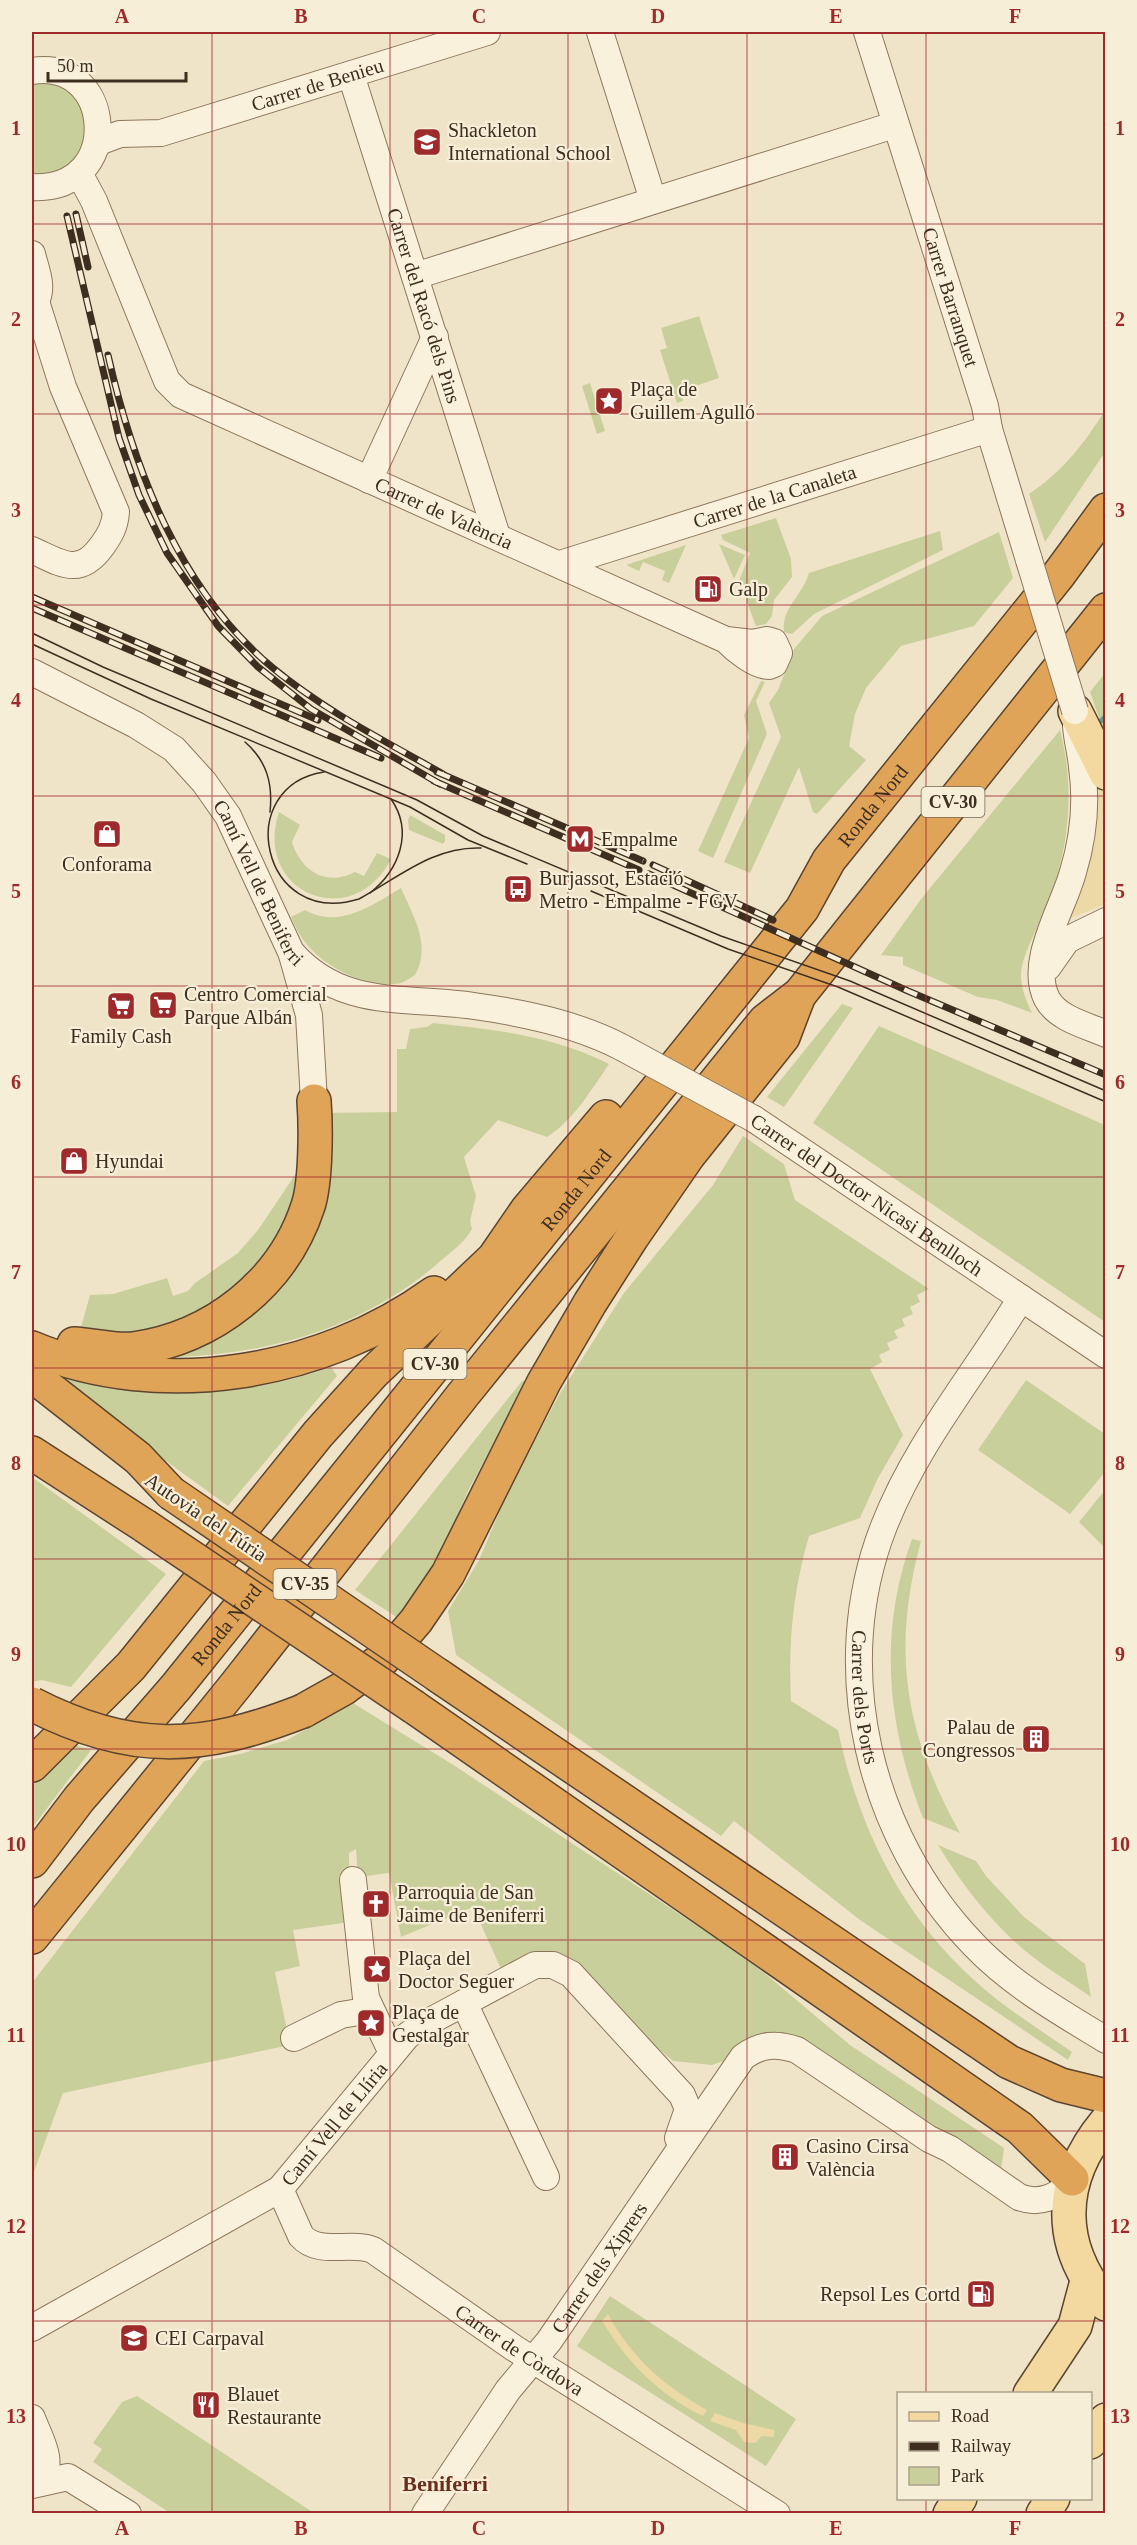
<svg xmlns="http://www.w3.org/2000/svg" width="1137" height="2545" viewBox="0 0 1137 2545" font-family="'Times New Roman',serif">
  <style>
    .green { fill: #c9cf9b }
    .sand { fill: #ecd9a5 }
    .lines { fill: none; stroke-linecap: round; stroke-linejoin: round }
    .stream { stroke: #6f938a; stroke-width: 5 }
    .minor-casing { stroke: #8d765c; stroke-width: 28 }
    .major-casing { stroke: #5b4430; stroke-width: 36 }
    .highway-casing { stroke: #5b4430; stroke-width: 36 }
    .minor { stroke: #faf1dc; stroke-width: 26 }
    .major { stroke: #f3d9a0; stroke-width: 33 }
    .highway { stroke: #e0a458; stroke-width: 33 }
    .tram { stroke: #3d2e20; stroke-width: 1.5 }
    .rail-casing { stroke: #3d2e20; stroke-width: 7 }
    .rail { stroke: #f7eed8; stroke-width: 4.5; stroke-dasharray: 14; stroke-linecap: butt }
    .minor-bridge-casing { stroke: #8d765c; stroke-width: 28; stroke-linecap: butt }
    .highway-bridge-casing { stroke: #5b4430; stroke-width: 36; stroke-linecap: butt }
    .minor-bridge { stroke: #faf1dc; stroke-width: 26 }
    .highway-bridge { stroke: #e0a458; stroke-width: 33 }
    .grid { fill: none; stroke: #9e2a2b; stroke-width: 1.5; stroke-opacity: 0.55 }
    .labels { text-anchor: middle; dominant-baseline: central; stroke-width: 4.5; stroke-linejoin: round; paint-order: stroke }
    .shield { fill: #f7eed8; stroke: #756857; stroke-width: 1.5 }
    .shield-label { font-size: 18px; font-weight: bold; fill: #3d2e20 }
    .street-label { font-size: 20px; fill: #3d2e20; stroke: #f7eed8 }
    .poi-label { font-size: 20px; fill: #3d2e20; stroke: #f7eed8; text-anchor: start }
    .quarter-label { font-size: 22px; font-weight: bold; fill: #6b2e1e; stroke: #f7eed8 }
    .neatline { fill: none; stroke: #9e2a2b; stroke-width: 2 }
    .grid-label { font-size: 20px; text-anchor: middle; font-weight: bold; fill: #9e2a2b }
  </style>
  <rect width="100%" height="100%" fill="#f0e4c8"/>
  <!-- green -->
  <g class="green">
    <path d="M32,84C106,74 99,186 32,173Z"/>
    <polygon points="699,316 719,378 681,391 683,401 677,403 660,350 667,348 661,328"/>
    <polygon points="590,383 605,431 597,434 582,386"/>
    <path d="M1105,410V452L1045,542L1029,494C1062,472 1085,443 1105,410Z"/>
    <polygon points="776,518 791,559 792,577 774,600 772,616 766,624 756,626 739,581 750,553 723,540 721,535"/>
    <path d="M940,531L943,550L814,614L792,634L784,632C781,608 803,595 809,573Z"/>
    <polygon points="999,532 1013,578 974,626 901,646 866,688 855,714 849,746 866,760 817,814 813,812 799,767 750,873 724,862 781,737 769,703 778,690 794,649 822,616"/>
    <polygon points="719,544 745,555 734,579"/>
    <polygon points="686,545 669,583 662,580 665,571 643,562 639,571 626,565"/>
    <polygon points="1105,673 1105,735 1090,692"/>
    <polygon points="761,681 765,682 756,701 767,734 713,858 698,851 749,738 744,715"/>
    <path d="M1060,730C1074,785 1070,834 1054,888C1047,915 1020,952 1021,978C1022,990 1027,1003 1032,1013L997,1000L978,997L903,965V957L881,955L921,899Z"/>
    <path d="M279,812L300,825L292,842C301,871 326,887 355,872L364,876L377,853L391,859C353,934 252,893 279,812Z"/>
    <polygon points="410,815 445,835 445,841 443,844 409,830 408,820"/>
    <path d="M401,888C413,916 432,945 415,975C409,979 402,984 394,984C363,987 323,966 305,942C299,935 295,925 291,917L305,910C339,929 371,906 401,888Z"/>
    <polygon points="842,1004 853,1008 784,1107 767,1097"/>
    <path d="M433,1023C492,1029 555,1036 609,1064C592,1089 573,1121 547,1137L498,1120L464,1157L476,1196L470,1221L472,1229C465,1243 448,1254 437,1264C357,1333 252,1359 148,1357L266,1288L321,1113L397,1112V1049H406L410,1029L427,1027Z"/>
    <polygon points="879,1026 1105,1125 1105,1322 813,1123"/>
    <path d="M743,1136L784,1164L795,1200L929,1289L917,1295L920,1302L910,1307L913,1314L902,1319L905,1326L894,1331L898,1338L887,1343L890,1350L879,1355L882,1362L870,1369L903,1435L878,1478L860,1518L809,1536C793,1591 788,1643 791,1701L838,1730C858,1825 900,1913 973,1979C1003,2007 1039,2029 1072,2052L1068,2060L860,1920L734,1821L721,1836L456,1655L448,1611L479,1560L508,1491L559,1395L624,1293L713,1185Z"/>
    <polygon points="301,1166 297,1198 273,1253 218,1306 146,1336 80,1331 90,1295 113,1294 167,1278 173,1296 188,1291 195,1283 238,1253 258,1230"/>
    <path d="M331,1367L337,1376L228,1506L42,1371C72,1377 102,1385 132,1388C197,1396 269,1390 331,1367Z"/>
    <polygon points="1026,1380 1105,1434 1105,1472 1070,1514 978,1450"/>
    <polygon points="522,1381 527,1381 468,1491 434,1570 401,1620 355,1590"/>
    <polygon points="32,1477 166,1574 71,1687 42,1680 32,1682"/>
    <polygon points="1105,1490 1105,1548 1079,1522"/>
    <path d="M912,1539L921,1541C891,1652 905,1734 960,1833L923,1818C887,1726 878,1633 912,1539Z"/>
    <polygon points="353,1703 455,1766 731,1948 756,1966 850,2045 1004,2148 1000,2178 790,2038 712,2065 673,2061 650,2042 591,1981 502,1971 473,1907 401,1937 389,1873 358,1877 356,1849 349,1853 350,1922 293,1930 300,1966 275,1972 290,2045 63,2093 32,2177 32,1983 204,1761 240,1754 287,1740"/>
    <polygon points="68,1743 91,1750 32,1828 32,1774"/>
    <path d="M938,1845L976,1861L986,1876L1024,1917L1085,1964L1091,1997C1068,1981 1044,1967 1023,1949C988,1919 961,1883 938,1845Z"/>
    <polygon points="610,2296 796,2419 766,2466 577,2346"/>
    <polygon points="137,2396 314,2513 170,2513 93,2462 102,2449 93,2443 122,2402"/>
  </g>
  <!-- sand -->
  <g class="sand">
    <polygon points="1090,782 1106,788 1105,904 1069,919 1077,897"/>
    <path d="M608,2314C631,2357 664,2386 707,2410L703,2416C659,2395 627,2362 602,2321Z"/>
    <polygon points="715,2413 743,2423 774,2430 774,2437 762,2436 755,2443 744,2442 736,2430 710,2421"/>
  </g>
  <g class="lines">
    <!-- stream -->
    <polyline class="stream" points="1101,721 1106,716"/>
    <!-- minor casing -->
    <g class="minor-casing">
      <g id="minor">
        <polyline points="600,32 653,200"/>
        <path id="s1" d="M867,32L985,406L989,429L1029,560"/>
        <path d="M32,71C114,57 125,192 32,187"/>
        <path id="s2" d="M351,75L497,536"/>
        <path id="s3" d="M96,146L101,141L120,134L161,133L487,32"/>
        <path id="s4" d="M79,173L94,201L167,381L181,395L726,640C736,650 755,666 769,666L774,664L779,653L774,642L767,640L753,643L726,640"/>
        <path d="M32,254C36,271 45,289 34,304"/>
        <polyline points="415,276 894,125"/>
        <path d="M32,289L63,387L116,512C115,526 110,535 102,546C79,578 61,563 32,550"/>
        <polyline points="369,480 435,337"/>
        <path id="s5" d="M560,564L989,429"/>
        <path id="s6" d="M32,672L136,725L174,749L204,782L228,816L291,952C341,1010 406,996 474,1006C524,1013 578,1024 623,1048"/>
        <path d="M1076,726C1077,740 1081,754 1082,767C1087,802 1083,839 1073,872C1063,909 1028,962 1047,999C1058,1019 1086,1025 1106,1034"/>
        <polyline points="292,955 309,1015 314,1101"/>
        <polyline points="1048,967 1067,940 1106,921"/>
        <path id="s7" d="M754,1119L1106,1355"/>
        <path id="s8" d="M1021,1298C975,1374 917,1442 884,1526C828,1668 869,1837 974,1945C1011,1984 1060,2012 1106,2040"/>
        <polyline points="353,1880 366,1998 392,2053"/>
        <polyline points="464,2003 546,2177"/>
        <polyline points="294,2038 341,2015 365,2011"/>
        <path id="s9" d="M280,2189L301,2236C319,2256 350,2241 373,2250L514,2348L777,2514"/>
        <path id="s10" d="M32,2328L280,2189L407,2036L419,2027L535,1965H553L571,1974L682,2095L688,2109L678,2138"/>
        <path d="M32,2418C40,2440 56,2462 39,2483"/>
        <polyline points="32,2485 68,2477 128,2514"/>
        <path id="s11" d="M425,2514L508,2390L549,2341L743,2057C761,2044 776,2043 797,2050L929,2139L950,2149L1019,2197C1038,2205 1059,2197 1072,2181"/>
      </g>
    </g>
    <!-- major casing -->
    <g class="major-casing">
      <g id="major">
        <polyline points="1075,711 1106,773"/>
        <path d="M1106,2122C1057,2181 1056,2246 1106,2304"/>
        <polyline points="1030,2394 1075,2326 1087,2281"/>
        <polyline points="1090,2442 1106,2420"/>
        <polyline points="950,2514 960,2498"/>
        <polyline points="1043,2514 1053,2498"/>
      </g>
    </g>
    <!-- highway casing -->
    <g class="highway-casing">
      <g id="highway">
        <path d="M74,1344C93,1345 115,1351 133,1349C213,1338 283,1283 308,1206C316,1182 316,1127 314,1101"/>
        <path d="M32,1348C161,1402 322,1374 434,1293"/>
        <polyline points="32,1375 138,1458 171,1493"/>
        <polyline points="32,1453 145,1526"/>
        <polyline points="439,1676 1009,2062 1061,2085 1106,2096"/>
        <polyline points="414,1707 1020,2128 1072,2179"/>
        <polyline points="303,1711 344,1688 384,1658 416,1621 448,1574 544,1382 590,1303 632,1237 688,1156 783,1037 799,995"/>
        <polyline points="32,1765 131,1666 318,1434 373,1373 494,1258 527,1210 606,1117"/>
        <path id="s12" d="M32,1861L79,1799L176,1687L802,909L829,860L1057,577L1106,510"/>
        <polyline points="32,1937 235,1686 462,1396 765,1021 800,994 1106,610"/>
      </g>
    </g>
    <!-- minor -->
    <use href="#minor" class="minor"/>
    <!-- major -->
    <use href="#major" class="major"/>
    <!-- highway -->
    <use href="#highway" class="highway"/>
    <!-- tram -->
    <g class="tram">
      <polyline points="32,633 103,667 417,800 483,836 721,936 850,981 1106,1091"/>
      <polyline points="32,644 151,699 410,807 468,840 527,864"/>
      <path d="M245,742C267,761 273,784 270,812"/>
      <path d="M324,772C232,786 261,929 359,899C399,877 434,846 481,848"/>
      <polyline points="591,891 728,949 838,987 1106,1102"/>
      <path d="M370,893C399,870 414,832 391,799"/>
    </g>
    <!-- rail casing -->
    <g class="rail-casing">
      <g id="rail">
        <polyline points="76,214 88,267"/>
        <polyline points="67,216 119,438 139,495 167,553 218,626 258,667 311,709 440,784"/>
        <path d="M108,355C134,470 180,591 273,668C325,711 385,741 443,774"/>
        <polyline points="32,597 318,720"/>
        <polyline points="32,608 381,758"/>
        <polyline points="437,772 643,861"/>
        <polyline points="434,781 639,870"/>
        <polyline points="653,865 773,920"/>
        <polyline points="649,874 908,991 1106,1075"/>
      </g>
    </g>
    <!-- rail -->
    <use href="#rail" class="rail"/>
    <!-- minor-bridge casing -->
    <g class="minor-bridge-casing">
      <g id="minor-bridge">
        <polyline points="1029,560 1075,711"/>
        <polyline points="623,1048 754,1119"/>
      </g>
    </g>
    <!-- highway-bridge casing -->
    <g class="highway-bridge-casing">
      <g id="highway-bridge">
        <polyline points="171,1493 439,1676"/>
        <polyline points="145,1526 414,1707"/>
        <path d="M32,1704C131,1755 201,1751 303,1711"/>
      </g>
    </g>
    <!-- minor-bridge -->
    <use href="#minor-bridge" class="minor-bridge"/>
    <!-- highway-bridge -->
    <use href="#highway-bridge" class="highway-bridge"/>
  </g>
  <!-- grid -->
  <path class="grid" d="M212,32V2514M390,32V2514M568,32V2514M747,32V2514M926,32V2394M32,224H1106M32,414H1106M32,605H1106M32,796H1106M32,986H1106M32,1177H1106M32,1368H1106M32,1559H1106M32,1749H1106M32,1940H1106M32,2131H1106M32,2321H1106M926,2498V2514"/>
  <!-- icons -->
  <defs>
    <g id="school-square" transform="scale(1.5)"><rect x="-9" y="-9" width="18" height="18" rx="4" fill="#9e2a2b" stroke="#f7eed8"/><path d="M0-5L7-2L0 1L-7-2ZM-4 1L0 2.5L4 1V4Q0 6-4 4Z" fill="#fff"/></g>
    <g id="sight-square" transform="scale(1.5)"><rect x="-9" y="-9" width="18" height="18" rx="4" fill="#9e2a2b" stroke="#f7eed8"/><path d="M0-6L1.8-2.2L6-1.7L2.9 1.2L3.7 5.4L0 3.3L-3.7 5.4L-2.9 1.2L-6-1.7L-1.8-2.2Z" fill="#fff"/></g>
    <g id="fuel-square" transform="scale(1.5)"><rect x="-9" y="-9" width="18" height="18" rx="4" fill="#9e2a2b" stroke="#f7eed8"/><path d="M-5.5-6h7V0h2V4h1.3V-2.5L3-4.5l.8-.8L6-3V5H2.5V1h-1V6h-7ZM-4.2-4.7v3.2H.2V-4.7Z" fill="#fff"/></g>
    <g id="shop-square" transform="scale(1.5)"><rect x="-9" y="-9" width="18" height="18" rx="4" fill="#9e2a2b" stroke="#f7eed8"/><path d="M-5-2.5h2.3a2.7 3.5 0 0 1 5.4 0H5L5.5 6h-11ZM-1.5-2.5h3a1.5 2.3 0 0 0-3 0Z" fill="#fff"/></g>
    <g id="metro-square" transform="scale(1.5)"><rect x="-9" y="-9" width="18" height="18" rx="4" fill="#9e2a2b" stroke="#f7eed8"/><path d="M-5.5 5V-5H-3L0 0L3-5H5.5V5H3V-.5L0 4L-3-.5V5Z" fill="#fff"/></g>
    <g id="bus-square" transform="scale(1.5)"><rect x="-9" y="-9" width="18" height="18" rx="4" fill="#9e2a2b" stroke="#f7eed8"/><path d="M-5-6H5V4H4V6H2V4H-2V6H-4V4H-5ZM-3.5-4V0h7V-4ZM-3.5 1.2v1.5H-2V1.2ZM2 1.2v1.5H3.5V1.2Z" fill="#fff"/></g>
    <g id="supermarket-square" transform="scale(1.5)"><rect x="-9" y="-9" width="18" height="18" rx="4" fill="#9e2a2b" stroke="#f7eed8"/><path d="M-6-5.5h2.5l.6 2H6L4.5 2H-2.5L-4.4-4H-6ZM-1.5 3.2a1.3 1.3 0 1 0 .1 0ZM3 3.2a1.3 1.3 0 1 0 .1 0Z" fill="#fff"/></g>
    <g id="building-square" transform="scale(1.5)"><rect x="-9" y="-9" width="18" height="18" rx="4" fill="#9e2a2b" stroke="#f7eed8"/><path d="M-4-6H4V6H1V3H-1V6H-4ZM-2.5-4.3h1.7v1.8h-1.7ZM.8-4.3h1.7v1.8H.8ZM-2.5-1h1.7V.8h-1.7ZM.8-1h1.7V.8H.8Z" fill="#fff"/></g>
    <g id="church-square" transform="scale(1.5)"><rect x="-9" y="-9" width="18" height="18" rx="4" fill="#9e2a2b" stroke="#f7eed8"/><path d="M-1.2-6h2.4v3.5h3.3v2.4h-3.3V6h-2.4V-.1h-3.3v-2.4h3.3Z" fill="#fff"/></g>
    <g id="restaurant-square" transform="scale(1.5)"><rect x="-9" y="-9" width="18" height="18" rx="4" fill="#9e2a2b" stroke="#f7eed8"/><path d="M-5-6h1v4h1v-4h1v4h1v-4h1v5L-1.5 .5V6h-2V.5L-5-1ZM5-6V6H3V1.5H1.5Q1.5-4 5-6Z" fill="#fff"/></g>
  </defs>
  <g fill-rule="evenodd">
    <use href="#school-square" x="427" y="142"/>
    <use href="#sight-square" x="609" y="401"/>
    <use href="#fuel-square" x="708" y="589"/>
    <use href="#shop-square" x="107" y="834"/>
    <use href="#metro-square" x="580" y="839"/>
    <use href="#bus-square" x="518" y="889"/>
    <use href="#supermarket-square" x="163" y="1005"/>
    <use href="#supermarket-square" x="121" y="1006"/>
    <use href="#shop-square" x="74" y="1161"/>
    <use href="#building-square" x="1036" y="1739"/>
    <use href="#church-square" x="376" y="1904"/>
    <use href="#sight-square" x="377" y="1969"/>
    <use href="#sight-square" x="371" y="2023"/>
    <use href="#building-square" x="785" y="2157"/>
    <use href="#fuel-square" x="981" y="2294"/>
    <use href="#school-square" x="134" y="2338"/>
    <use href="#restaurant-square" x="206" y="2405"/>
  </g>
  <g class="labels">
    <!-- shield labels -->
    <g class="shield">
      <rect x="921.5" y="787" width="63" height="30" rx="4.5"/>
      <rect x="403.5" y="1349" width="63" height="30" rx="4.5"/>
      <rect x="273.5" y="1569" width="63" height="30" rx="4.5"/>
    </g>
    <g class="shield-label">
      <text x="953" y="802">CV-30</text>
      <text x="435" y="1364">CV-30</text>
      <text x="305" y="1584">CV-35</text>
    </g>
    <!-- street labels -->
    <g class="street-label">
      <text stroke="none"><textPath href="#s3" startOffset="232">Carrer de Benieu</textPath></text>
      <text stroke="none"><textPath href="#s1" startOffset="278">Carrer Barranquet</textPath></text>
      <text stroke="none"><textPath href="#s2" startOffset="242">Carrer del Racó dels Pins</textPath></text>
      <text stroke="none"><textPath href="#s5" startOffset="225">Carrer de la Canaleta</textPath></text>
      <text stroke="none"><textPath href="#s4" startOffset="534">Carrer de València</textPath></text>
      <text stroke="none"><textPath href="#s12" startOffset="1350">Ronda Nord</textPath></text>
      <text stroke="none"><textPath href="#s6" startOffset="321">Camí Vell de Beniferri</textPath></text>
      <text stroke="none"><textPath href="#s12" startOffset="864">Ronda Nord</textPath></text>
      <text stroke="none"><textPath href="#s7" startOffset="136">Carrer del Doctor Nicasi Benlloch</textPath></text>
      <text transform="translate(206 1517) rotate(34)">Autovia del Túria</text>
      <text stroke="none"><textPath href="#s12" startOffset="306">Ronda Nord</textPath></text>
      <text stroke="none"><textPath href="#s8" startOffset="441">Carrer dels Ports</textPath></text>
      <text stroke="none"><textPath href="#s10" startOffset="369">Camí Vell de Llíria</textPath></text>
      <text stroke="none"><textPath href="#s11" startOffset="302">Carrer dels Xiprers</textPath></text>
      <text stroke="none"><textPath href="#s9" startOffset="304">Carrer de Còrdova</textPath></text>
    </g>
    <!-- poi labels -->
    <g class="poi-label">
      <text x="448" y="130">Shackleton<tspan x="448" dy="23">International School</tspan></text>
      <text x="630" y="389">Plaça de<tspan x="630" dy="23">Guillem Agulló</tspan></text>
      <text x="729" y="589">Galp</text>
      <text x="601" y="839">Empalme</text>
      <text x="107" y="864" text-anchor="middle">Conforama</text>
      <text x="539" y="878">Burjassot, Estació<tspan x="539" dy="23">Metro - Empalme - FGV</tspan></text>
      <text x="184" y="994">Centro Comercial<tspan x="184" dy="23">Parque Albán</tspan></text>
      <text x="121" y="1036" text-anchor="middle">Family Cash</text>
      <text x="95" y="1161">Hyundai</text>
      <text x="1015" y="1727" text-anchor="end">Palau de<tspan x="1015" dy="23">Congressos</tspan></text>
      <text x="397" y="1892">Parroquia de San<tspan x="397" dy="23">Jaime de Beniferri</tspan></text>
      <text x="398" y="1958">Plaça del<tspan x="398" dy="23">Doctor Seguer</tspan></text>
      <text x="392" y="2012">Plaça de<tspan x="392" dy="23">Gestalgar</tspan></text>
      <text x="806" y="2146">Casino Cirsa<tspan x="806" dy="23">València</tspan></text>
      <text x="960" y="2294" text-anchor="end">Repsol Les Cortd</text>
      <text x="155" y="2338">CEI Carpaval</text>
      <text x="227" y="2394">Blauet<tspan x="227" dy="23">Restaurante</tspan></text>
    </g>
    <!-- quarter labels -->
    <g class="quarter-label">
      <text x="445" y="2483">Beniferri</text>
    </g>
  </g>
  <!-- border -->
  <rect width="1137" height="2545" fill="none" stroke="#f7eed8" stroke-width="66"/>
  <!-- legend -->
  <rect x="897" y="2392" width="195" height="108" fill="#f7eed8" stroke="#ada18e" stroke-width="1.5"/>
  <rect x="909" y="2412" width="30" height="9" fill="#f3d9a0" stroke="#ada18e" stroke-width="1.5"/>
  <text x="951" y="2422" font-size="18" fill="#3d2e20">Road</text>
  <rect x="909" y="2442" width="30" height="9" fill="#3d2e20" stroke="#ada18e" stroke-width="1.5"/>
  <text x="951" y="2452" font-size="18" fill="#3d2e20">Railway</text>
  <rect x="909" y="2467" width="30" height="18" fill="#c9cf9b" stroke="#ada18e" stroke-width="1.5"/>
  <text x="951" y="2482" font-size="18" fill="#3d2e20">Park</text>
  <!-- scale -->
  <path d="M48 72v9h138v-9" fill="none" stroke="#3d2e20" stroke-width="3"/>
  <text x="57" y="72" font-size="18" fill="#3d2e20" stroke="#f7eed8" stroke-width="4.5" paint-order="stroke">50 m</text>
  <rect x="33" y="33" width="1071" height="2479" class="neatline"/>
  <g class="grid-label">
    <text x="122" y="23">A</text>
    <text x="301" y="23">B</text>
    <text x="479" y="23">C</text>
    <text x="658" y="23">D</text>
    <text x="836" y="23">E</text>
    <text x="1015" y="23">F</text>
    <text x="16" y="135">1</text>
    <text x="1120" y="135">1</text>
    <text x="16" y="326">2</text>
    <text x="1120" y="326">2</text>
    <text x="16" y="517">3</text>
    <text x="1120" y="517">3</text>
    <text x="16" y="707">4</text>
    <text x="1120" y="707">4</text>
    <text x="16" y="898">5</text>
    <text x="1120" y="898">5</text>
    <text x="16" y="1089">6</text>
    <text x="1120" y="1089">6</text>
    <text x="16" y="1279">7</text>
    <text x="1120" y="1279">7</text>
    <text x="16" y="1470">8</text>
    <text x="1120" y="1470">8</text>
    <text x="16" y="1661">9</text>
    <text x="1120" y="1661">9</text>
    <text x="16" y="1851">10</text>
    <text x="1120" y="1851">10</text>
    <text x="16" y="2042">11</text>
    <text x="1120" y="2042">11</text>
    <text x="16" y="2233">12</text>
    <text x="1120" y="2233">12</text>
    <text x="16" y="2423">13</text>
    <text x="1120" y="2423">13</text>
    <text x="122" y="2535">A</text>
    <text x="301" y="2535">B</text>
    <text x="479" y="2535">C</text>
    <text x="658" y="2535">D</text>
    <text x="836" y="2535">E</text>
    <text x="1015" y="2535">F</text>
  </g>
</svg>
